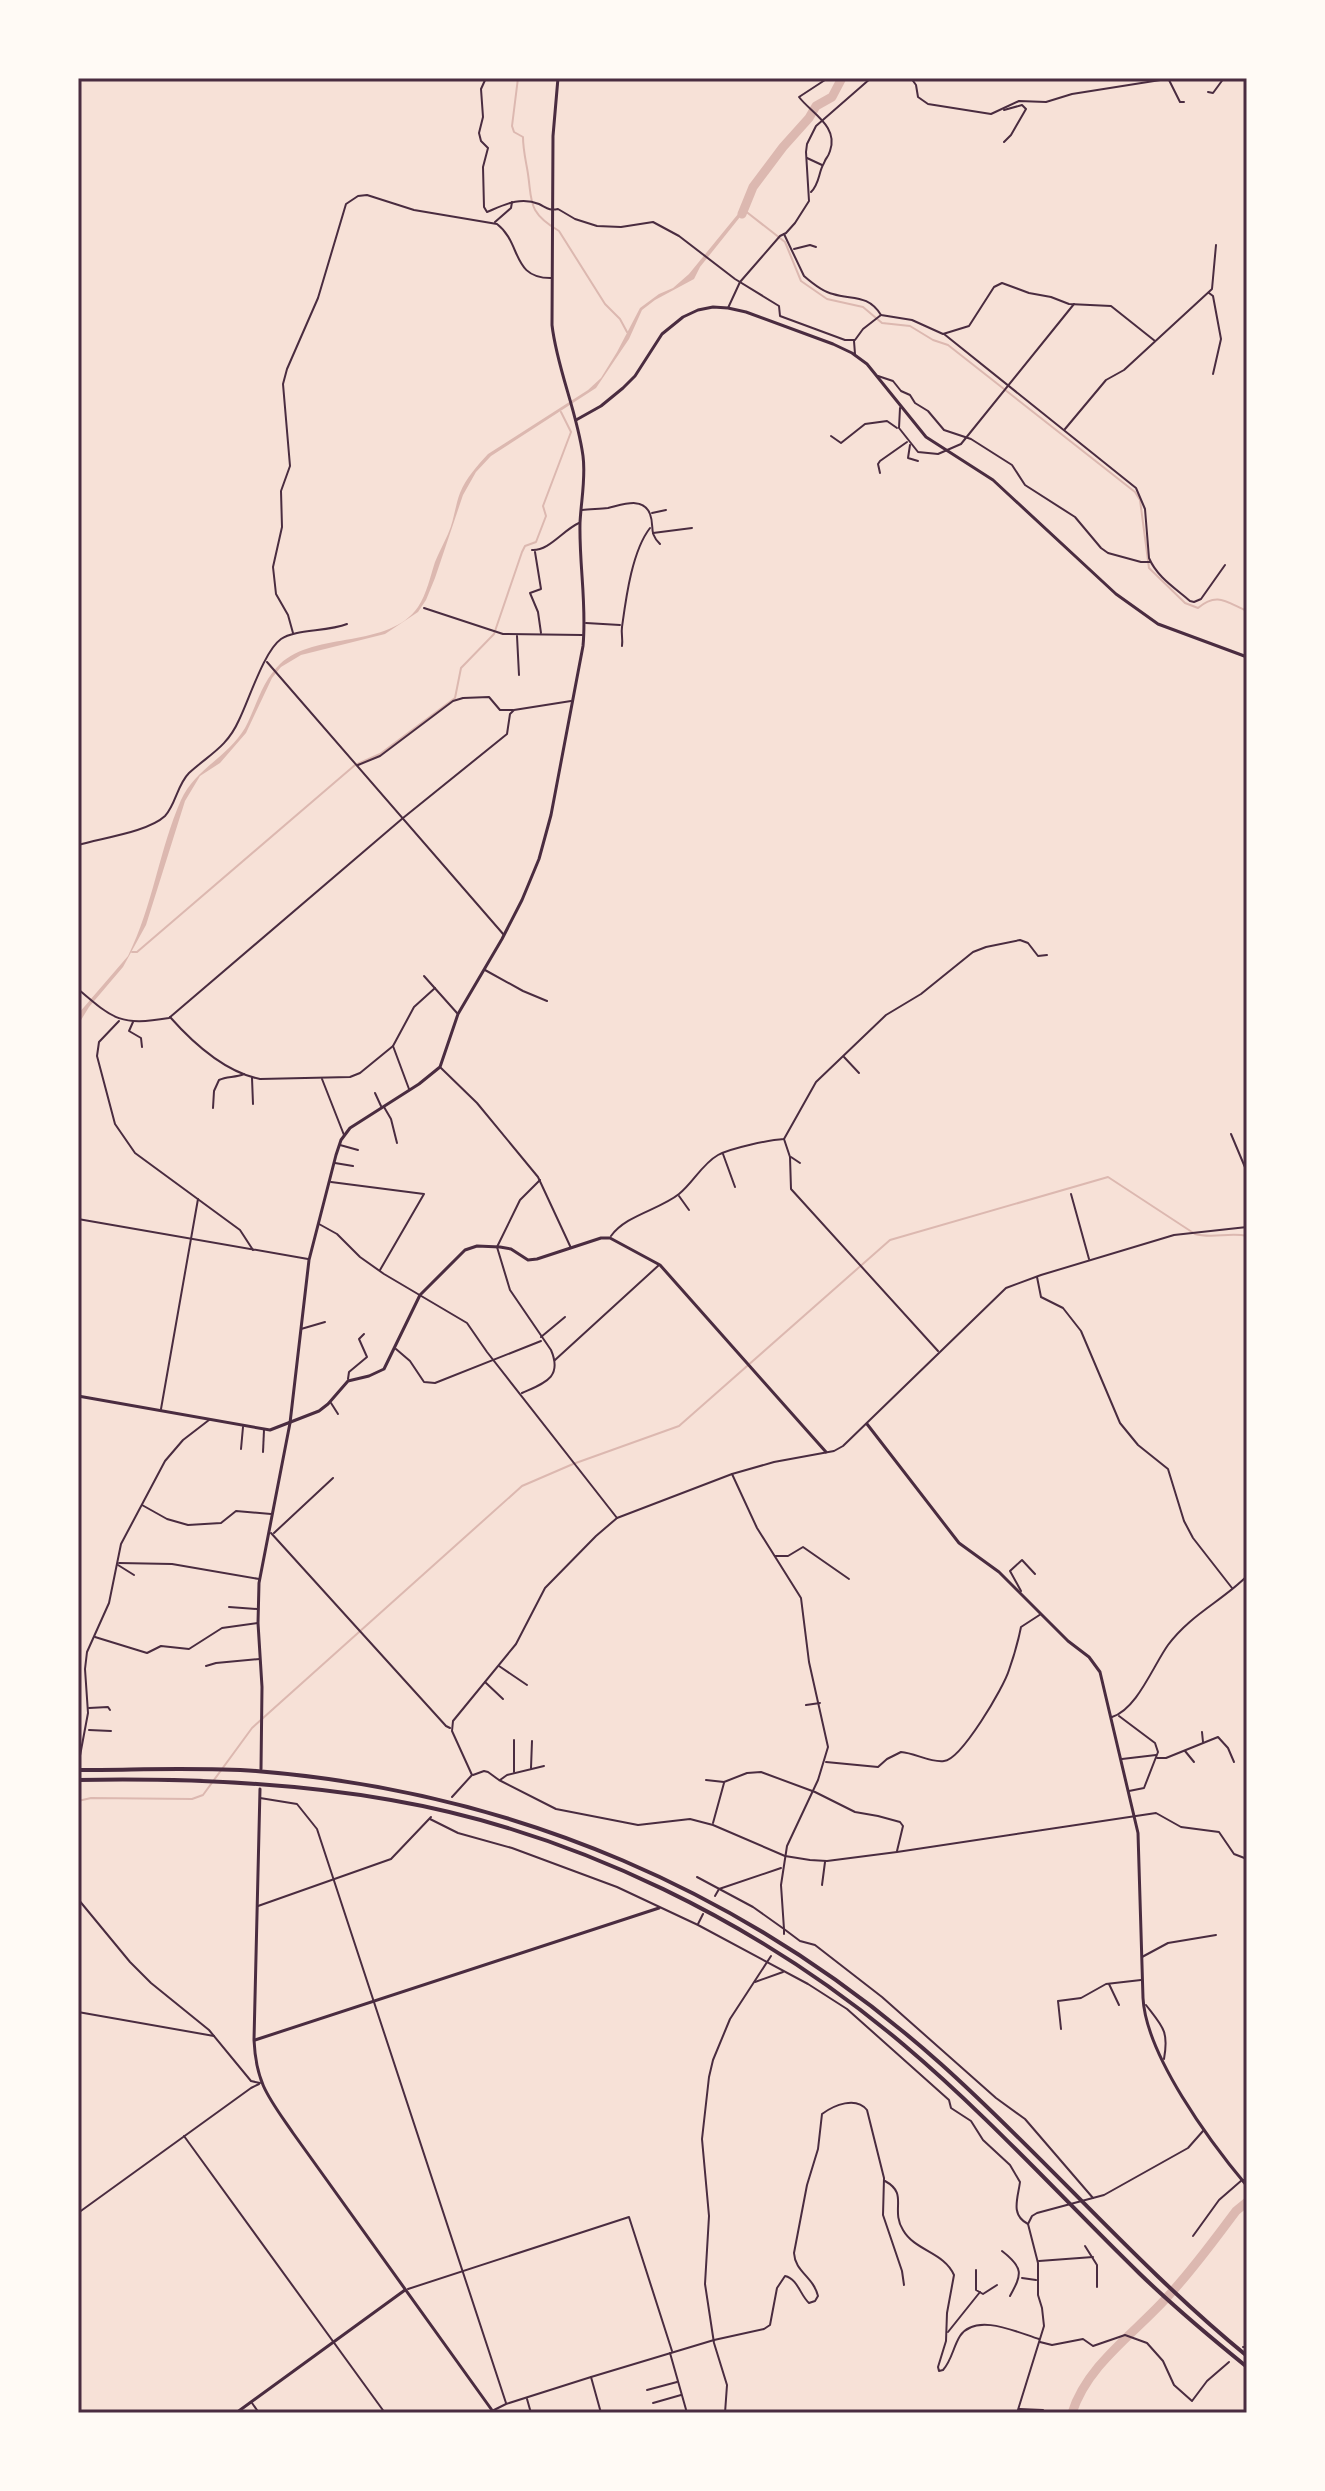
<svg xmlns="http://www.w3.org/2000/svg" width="1325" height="2491" viewBox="0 0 1325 2491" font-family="'Asap Condensed',sans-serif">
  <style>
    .water { fill: #dcb8b0 }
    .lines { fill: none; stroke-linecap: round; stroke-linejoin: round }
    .stream { stroke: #dcb8b0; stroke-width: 2 }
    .river { stroke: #dcb8b0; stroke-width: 9 }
    .minor { stroke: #4a2c40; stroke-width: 2 }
    .tertiary { stroke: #4a2c40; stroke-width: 3 }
    .secondary { stroke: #4a2c40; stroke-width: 3 }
    .motorway { stroke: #4a2c40; stroke-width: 4 }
    .neatline { fill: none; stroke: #4a2c40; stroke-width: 3 }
  </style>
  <rect width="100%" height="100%" fill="#f7e1d7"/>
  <!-- water -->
  <path class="water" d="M747,203L744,212L700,267L694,279L655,300L642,310L629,339L596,388L491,456L476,472L463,495L435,578L426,600L418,612L385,634L301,655L281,667L272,678L246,733L220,763L200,776L185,801L146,925L123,967L89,1007L78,1025V1014L128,956C153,906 159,850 181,800C195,769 228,757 245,728C256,707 262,681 280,664C315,631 389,649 418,607C427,593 430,577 435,562C439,552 444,543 448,534C454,521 455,506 460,493C466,478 477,466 488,454L588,390L601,378L617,352L640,308L659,294L673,288L689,274Z"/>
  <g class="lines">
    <!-- stream -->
    <g class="stream">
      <path d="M518,78L512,126L514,132L523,137C523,148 525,157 527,168C533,200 525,211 559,231L605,304L620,319L627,332"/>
      <path d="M744,210L785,242L801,281L827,299L863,307L882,323L910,326L933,340L948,345L1135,492L1140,500L1149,568L1185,603L1198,608C1217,592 1226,602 1247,611"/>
      <polyline points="132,952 137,952 355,765 380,754 455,698 461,668 494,634 522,552 525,546 536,542 546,516 543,506 571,432 561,412"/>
      <path d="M78,1801L91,1798L192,1799L203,1795L252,1728L522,1486L573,1464L679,1426L890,1240L1108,1177L1195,1234C1212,1239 1230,1232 1247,1236"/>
    </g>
    <!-- river -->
    <g class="river">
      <polyline points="742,214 753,187 783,147 809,118 816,106 832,97 842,78"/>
      <path d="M1072,2413C1088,2363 1137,2332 1170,2294C1194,2268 1215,2239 1236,2211L1247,2202"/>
    </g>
    <!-- minor -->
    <g class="minor">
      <path d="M486,78L481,89L483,117L479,133L481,141L488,148L483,167L484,207L487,212C504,205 520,196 539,204C547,208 549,211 558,209L575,219L597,226L621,227L653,222L679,236L735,279L779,306L780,316L845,340H855L863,329L881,315"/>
      <polyline points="911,78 916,85 918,97 928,104 991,114 1019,101 1046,102 1072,94 1173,78"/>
      <polyline points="1169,80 1180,102 1184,102"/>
      <polyline points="1208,92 1213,93 1224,78"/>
      <polyline points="1004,110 1022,105 1026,109 1011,135 1004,142"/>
      <polyline points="807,158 822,165"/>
      <path d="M811,192C820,183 818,173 824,163C827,155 827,160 830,151C839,126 811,113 799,97L828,78"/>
      <polyline points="495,222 511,208 512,202"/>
      <path d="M784,234L804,276C812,283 823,292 833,294C852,300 868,294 881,315L912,320L943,334L969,326L994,287L1002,283L1029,293L1051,297L1069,304L1111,306L1155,341"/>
      <polyline points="794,249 810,245 816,247"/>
      <polyline points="1209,293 1213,296 1221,339 1213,374"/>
      <polyline points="728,308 740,282 780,236 786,233 795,223 809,201 806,152 807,144 816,126 871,78"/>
      <path d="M944,334L1136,488L1145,509L1149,558C1157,577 1175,588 1190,601L1194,602L1201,599L1225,565"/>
      <polyline points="854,341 855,354"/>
      <polyline points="878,376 893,381 901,391 910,395 915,403 928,411 944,430 971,439 1012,465 1025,485 1075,517 1101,548 1108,553 1141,562 1150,562"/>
      <polyline points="900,408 899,428 918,452 938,454 961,444 1074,304"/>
      <polyline points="1065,429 1106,380 1124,370 1212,289 1216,245"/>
      <polyline points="831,436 841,443 865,424 887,421 897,428"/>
      <polyline points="910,445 908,458 918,461"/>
      <polyline points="880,473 878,464 880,461 907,442"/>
      <path d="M582,510C590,509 600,509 608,508C622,505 643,496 650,514C655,527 648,532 660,544"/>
      <polyline points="652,513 666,510"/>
      <polyline points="653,533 692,528"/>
      <path d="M532,550C549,551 563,530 579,523"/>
      <polyline points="535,552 541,589 530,593 538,612 541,633"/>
      <polyline points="424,608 503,634 582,635"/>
      <polyline points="586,623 620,625"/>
      <path d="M293,633L288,615L276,594L273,567L282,527L281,491L290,466L283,384L287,369L318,298L346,204L358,196L367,195L414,210L497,224C522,243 511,279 552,278"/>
      <polyline points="517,636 519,675"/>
      <path d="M622,646C623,638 621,634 622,627C626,598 632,551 650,528"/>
      <polyline points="267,662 504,935"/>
      <polyline points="358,765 380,756 453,701 463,698 489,697 500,710 513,710"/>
      <path d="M78,845C101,838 148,832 165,816C176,804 177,785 189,773C210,754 227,747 239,720C249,700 264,651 281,639C295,629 327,632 347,624"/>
      <polyline points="485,970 523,991 547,1001"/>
      <polyline points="424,976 457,1013"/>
      <path d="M78,989C114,1020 121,1026 169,1018L403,818L507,734L510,714L514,710L571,701"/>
      <path d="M170,1017C193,1043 225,1072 260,1079L350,1077L360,1073L393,1046L414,1007L435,988"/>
      <polyline points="119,1021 99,1042 97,1056 115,1124 135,1153 240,1230 253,1250"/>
      <polyline points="133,1022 129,1031 141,1038 142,1047"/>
      <polyline points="393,1046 409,1089"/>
      <polyline points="844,1057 859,1073"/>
      <polyline points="441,1068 477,1103 538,1177 571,1248"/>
      <polyline points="252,1078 253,1104"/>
      <polyline points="322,1079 344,1135"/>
      <polyline points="375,1093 381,1106"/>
      <polyline points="384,1107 391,1119 397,1143"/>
      <path d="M213,1108L214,1091L219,1080C227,1076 235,1078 244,1074"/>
      <polyline points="1231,1134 1247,1172"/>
      <polyline points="784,1139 790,1157 791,1189 938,1351"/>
      <polyline points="340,1145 358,1150"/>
      <polyline points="723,1154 735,1187"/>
      <polyline points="791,1157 800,1163"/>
      <polyline points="335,1163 353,1166"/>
      <polyline points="331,1182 424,1194 380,1270"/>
      <polyline points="1071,1194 1089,1259"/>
      <polyline points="679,1196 689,1210"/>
      <polyline points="78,1219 308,1259"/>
      <polyline points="319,1224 337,1234 360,1257 384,1274 467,1323 487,1352 617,1518"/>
      <path d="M611,1236C626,1215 659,1210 679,1194C693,1183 702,1164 718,1155C731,1148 769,1140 784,1139L816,1082L886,1015L921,994L973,952L986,947L1020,940L1028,943L1038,956L1047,955"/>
      <polyline points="1037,1277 1041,1297 1063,1308 1081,1331 1120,1423 1138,1445 1168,1469 1184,1521 1193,1538 1232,1588"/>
      <polyline points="301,1329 325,1322"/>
      <polyline points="541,1337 565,1317"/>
      <polyline points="396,1349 410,1361 424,1382 435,1383 541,1341"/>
      <polyline points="555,1360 659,1265"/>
      <polyline points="348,1379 349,1372 367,1357 359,1339 364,1334"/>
      <path d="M522,1393C544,1383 563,1378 551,1350L510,1290L497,1247L520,1200L540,1180"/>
      <polyline points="331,1403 338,1414"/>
      <polyline points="161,1409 198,1199"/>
      <polyline points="241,1449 243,1427"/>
      <polyline points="263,1452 264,1430"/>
      <polyline points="732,1474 757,1528 801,1598 809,1662 828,1747 818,1780 787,1846 781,1885 784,1929 800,1941 815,1945 882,1997 996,2098 1025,2119 1093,2198"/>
      <polyline points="142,1505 167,1519 188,1525 221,1523 236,1511 271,1514"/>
      <polyline points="271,1533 446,1726 450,1728"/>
      <polyline points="274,1533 333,1478"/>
      <polyline points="775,1556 788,1556 803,1547 849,1579"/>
      <polyline points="119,1563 172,1564 259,1579"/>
      <polyline points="118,1565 134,1575"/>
      <polyline points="1021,1591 1010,1571 1022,1560 1035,1574"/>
      <polyline points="229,1607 257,1609"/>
      <polyline points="95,1637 147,1653 161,1646 189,1649 222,1628 258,1623"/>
      <polyline points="206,1666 216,1663 260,1659"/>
      <polyline points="499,1666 527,1685"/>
      <polyline points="485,1682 503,1699"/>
      <polyline points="806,1705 820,1703"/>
      <polyline points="89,1708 108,1707 110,1710"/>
      <polyline points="1119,1716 1155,1743 1158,1752 1144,1788 1129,1791"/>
      <path d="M1112,1717C1137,1709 1153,1666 1168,1645C1190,1615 1222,1601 1247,1576"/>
      <polyline points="89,1730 111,1731"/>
      <polyline points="1202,1732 1203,1742"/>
      <polyline points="514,1740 514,1772"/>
      <polyline points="1185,1751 1194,1762"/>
      <polyline points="1157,1758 1166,1758 1218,1737 1228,1748 1234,1762"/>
      <polyline points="1122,1759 1156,1755"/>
      <polyline points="79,1761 88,1713 85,1669 87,1652 109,1603 121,1544 165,1461 183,1440 209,1420"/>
      <path d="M826,1762L878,1767L887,1759L901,1752C915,1753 931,1763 944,1761C961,1760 1004,1687 1009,1670C1014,1656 1018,1642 1021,1627L1041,1614"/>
      <polyline points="531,1768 532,1741"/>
      <polyline points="473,1775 484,1771 488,1772 499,1780 556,1809 638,1825 690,1819 713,1825 785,1856 810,1860 827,1861 897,1852 1156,1813 1181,1827 1219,1832 1234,1854 1247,1859"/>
      <polyline points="500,1780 507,1775 544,1766"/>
      <polyline points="706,1780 724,1782 747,1773 761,1772 815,1792 855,1812 878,1816 900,1822 903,1826 897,1851"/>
      <polyline points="78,1794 80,1787"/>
      <polyline points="452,1797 472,1775 452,1731 453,1721 516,1644 545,1588 596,1536 617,1518 732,1474 774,1462 834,1451 843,1446 1006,1288 1041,1275 1174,1235 1247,1227"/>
      <polyline points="260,1798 297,1804 317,1829 506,2403"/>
      <path d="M430,1819L458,1833L512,1848L617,1887L698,1925L808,1984L847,2009L949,2100L951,2108L971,2121L983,2140L1010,2165L1020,2182C1018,2198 1010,2215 1028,2224"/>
      <polyline points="713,1823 724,1783"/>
      <polyline points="697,1877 753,1907 784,1929 784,1934"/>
      <polyline points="822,1885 825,1862"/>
      <polyline points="715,1896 719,1889 781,1868"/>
      <polyline points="78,1899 130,1962 151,1983 209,2030 251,2081 260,2083"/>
      <polyline points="258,1906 391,1859 431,1817"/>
      <polyline points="698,1924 703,1914"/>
      <polyline points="1142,1957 1168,1943 1216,1935"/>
      <polyline points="755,1982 783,1972"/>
      <polyline points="1109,1984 1119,2005"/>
      <path d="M1146,2005C1163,2027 1169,2031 1164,2059"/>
      <polyline points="78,2012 214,2036"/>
      <polyline points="1061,2029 1058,2001 1081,1998 1106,1984 1141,1980"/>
      <polyline points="184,2136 385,2413"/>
      <path d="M885,2181C909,2194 890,2209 903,2230C915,2251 944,2252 954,2275L947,2313L946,2341L938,2367L939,2371L943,2370C952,2360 953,2347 960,2336C976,2312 1019,2333 1039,2339"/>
      <polyline points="78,2213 251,2088 259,2084"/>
      <polyline points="1193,2236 1219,2200 1242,2180 1247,2180"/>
      <polyline points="1085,2246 1097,2265 1097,2287"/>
      <path d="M1002,2251C1024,2268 1022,2274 1010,2296"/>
      <polyline points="1039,2261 1093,2257"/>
      <polyline points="976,2270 976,2290 983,2294 997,2285"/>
      <polyline points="1022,2278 1036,2280"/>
      <polyline points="408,2289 629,2217 672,2351"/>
      <polyline points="948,2332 980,2292"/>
      <polyline points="1040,2342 1052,2345 1083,2339 1093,2346 1125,2335 1147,2343 1163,2361 1174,2385 1192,2401 1207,2381 1229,2362"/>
      <polyline points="1243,2347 1247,2347"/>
      <polyline points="670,2353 687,2413"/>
      <polyline points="591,2377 601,2413"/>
      <polyline points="647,2390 677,2382"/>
      <polyline points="527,2399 531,2413"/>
      <polyline points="252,2403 259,2413"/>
      <polyline points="653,2403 681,2395"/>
      <polyline points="1019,2409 1043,2410"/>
      <path d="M488,2413L506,2404L591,2377L714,2340L764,2329L770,2325L777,2288L785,2276C798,2279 800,2295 809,2303L815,2301L818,2296C813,2276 795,2272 794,2253L807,2185L818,2149L822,2114C834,2105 856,2096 867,2110L884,2178L883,2215L902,2271L904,2285"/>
      <polyline points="725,2413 727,2385 714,2343 705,2284 709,2216 702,2139 709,2077 713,2060 730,2019 771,1956"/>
      <polyline points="1017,2413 1044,2326 1042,2308 1038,2295 1038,2263 1028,2224 1032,2216 1037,2213 1104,2195 1188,2148 1203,2131"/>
    </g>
    <!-- tertiary -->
    <g class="tertiary">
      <polyline points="576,420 601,406 623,388 635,376 662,334 683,317 698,310 713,307 728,308 746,312 833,344 852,353 867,364 926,437 993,480 1116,594 1158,624 1247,657"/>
      <polyline points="78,1396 270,1430 319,1411 328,1404 348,1381 369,1376 384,1369 420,1295 465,1250 477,1246 500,1247 511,1249 528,1260 537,1259 601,1238 610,1238 660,1265 826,1452"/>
      <path d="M867,1424L959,1543L999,1572L1068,1641L1089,1657L1100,1672L1138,1833L1143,1998C1146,2055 1210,2142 1247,2186"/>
      <polyline points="255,2040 659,1908"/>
      <polyline points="236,2413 405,2290"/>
    </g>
    <!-- secondary -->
    <g class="secondary">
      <path d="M261,1769L262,1687L258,1623L259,1583L290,1423L309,1260L336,1155L341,1140L350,1128L419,1084L440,1067L458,1014L502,939L522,900L539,859L551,815L583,646C587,605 579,565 580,523C581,501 586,478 583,456C577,411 557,369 552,325L553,136L558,78"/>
      <path d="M260,1789L254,2040C256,2084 269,2098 293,2133L494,2413"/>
    </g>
    <!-- motorway -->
    <g class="motorway">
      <path d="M78,1770C137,1770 197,1767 256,1771C515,1792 747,1891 941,2064C1046,2158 1137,2266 1247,2356"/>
      <path d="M78,1780C183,1778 288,1782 391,1800C576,1832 761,1924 904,2045C987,2115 1061,2197 1139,2273C1173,2306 1210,2337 1247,2367"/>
    </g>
  </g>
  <!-- border -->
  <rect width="1325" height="2491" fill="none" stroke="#fffaf5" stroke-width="160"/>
  <rect x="80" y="80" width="1165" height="2331" class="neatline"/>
</svg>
